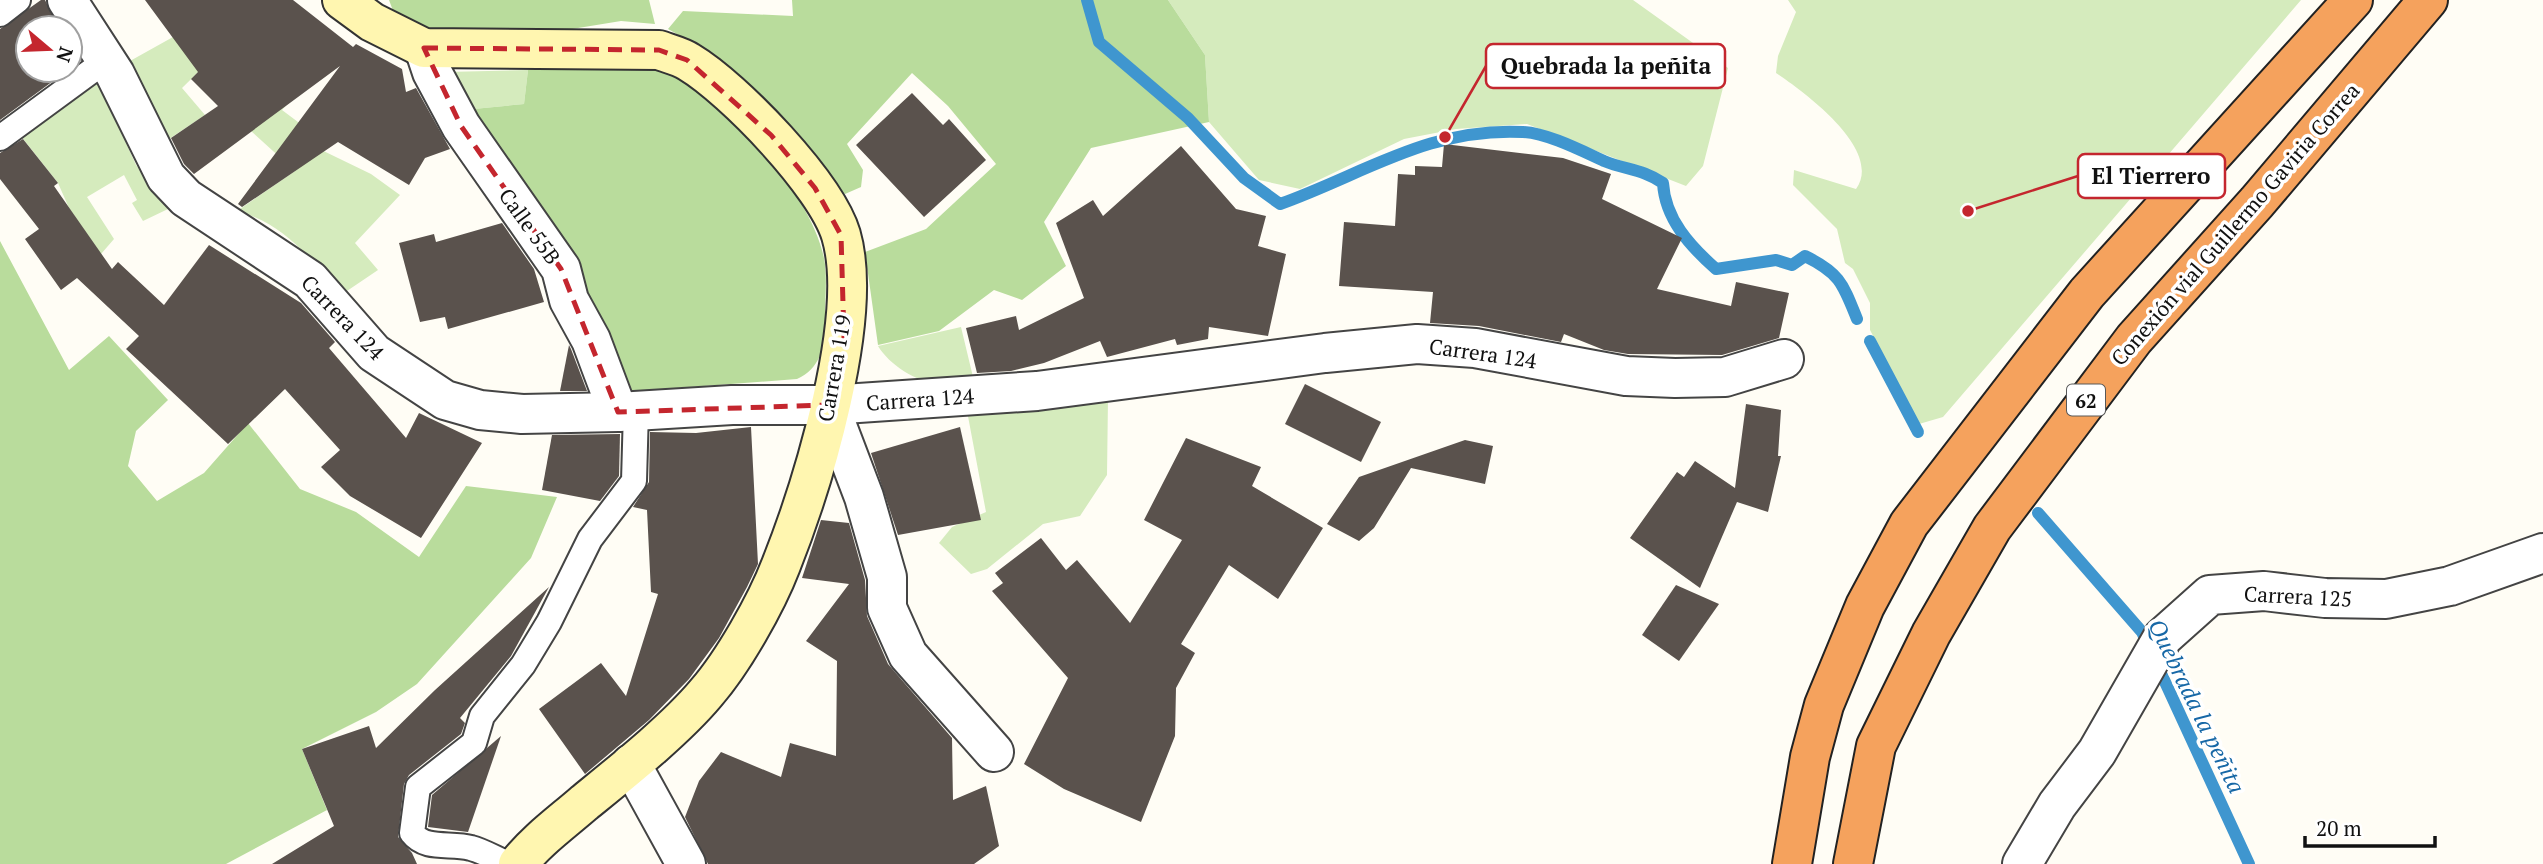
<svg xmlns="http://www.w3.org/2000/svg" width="2543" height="864" viewBox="0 0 2543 864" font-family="'PT Serif',serif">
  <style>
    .green { fill: #d5ebbd }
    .forest { fill: #b9dc9c }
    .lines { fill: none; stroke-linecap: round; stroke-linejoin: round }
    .stream { stroke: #3f96cf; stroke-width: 12 }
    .building { fill: #5a524d }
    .lane-casing { stroke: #444; stroke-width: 28 }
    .street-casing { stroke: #444; stroke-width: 42 }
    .secondary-casing { stroke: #333; stroke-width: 42 }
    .highway-casing { stroke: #222; stroke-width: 42 }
    .lane { stroke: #fff; stroke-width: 24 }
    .street { stroke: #fff; stroke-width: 38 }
    .secondary { stroke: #fff6b0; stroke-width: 38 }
    .highway { stroke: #f5a25d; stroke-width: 38 }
    .marked { fill: none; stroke: #c4262e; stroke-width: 5; stroke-dasharray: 14 9; stroke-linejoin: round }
    .labels { text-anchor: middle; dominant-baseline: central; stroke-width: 7; stroke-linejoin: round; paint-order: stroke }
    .shield { fill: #fff; stroke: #585858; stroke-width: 2 }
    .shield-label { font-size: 19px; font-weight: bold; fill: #111 }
    .street-label { font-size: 21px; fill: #111; stroke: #fff }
    .water-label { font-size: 23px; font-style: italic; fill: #1768a6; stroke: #fff }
    .leader { fill: none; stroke: #c4262e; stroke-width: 2.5 }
    .callout-dot { fill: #c4262e; stroke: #fff; stroke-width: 2.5 }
    .callout { fill: #fff; stroke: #c4262e; stroke-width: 2.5 }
    .callout-label { font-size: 23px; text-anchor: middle; font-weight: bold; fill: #111 }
  </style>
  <rect width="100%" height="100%" fill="#fffdf5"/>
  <!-- green -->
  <g class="green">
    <polygon points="1168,0 1633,0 1728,68 1703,166 1686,186 1527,124 1456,129 1404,139 1300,189 1259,180 1209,122 1205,55"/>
    <path d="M1788,0H2301L1943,417L1919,424L1870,330V303L1853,269L1845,263L1837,229L1793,185L1794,170L1856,189C1884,150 1804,92 1776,73L1778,56L1796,12Z"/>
    <polygon points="240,31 182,88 205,115 169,139 130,61 173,37"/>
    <polygon points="528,70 524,104 463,110 445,72"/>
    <polygon points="95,74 136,165 168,209 143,221 132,203 137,200 124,175 87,197 114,239 101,254 69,208 58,183 17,131"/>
    <path d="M307,83L282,110L310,131L307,143L371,174L400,195L355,243L378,270L341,295C312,259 283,223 237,211L295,171L251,131Z"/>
    <path d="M961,327L973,377C962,379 950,384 939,383C916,383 889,364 878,346Z"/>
    <polygon points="1108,398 1107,475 1080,516 1043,524 987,569 971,574 939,543 952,527 986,512 967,411"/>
  </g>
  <!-- forest -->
  <g class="forest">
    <polygon points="389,0 649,0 655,24 621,21 523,37 426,32 395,16"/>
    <polygon points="792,0 1168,0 1205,55 1209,122 1091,148 1044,222 1066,266 1022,300 994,290 939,331 878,345 865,252 926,229 996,164 948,106 912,73 847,144 863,170 861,187 845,194 830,184 707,51 668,29 683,11 793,16"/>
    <path d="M550,63C590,63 634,57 671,75C729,103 816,198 825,264C827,281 825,300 825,317C826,343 822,368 797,379L624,392L463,110L524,104L528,70Z"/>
    <polygon points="0,241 69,370 109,336 168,400 136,431 128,466 157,501 204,473 248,423 300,489 356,512 419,557 466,486 557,497 531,558 417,684 376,712 302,749 327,810 226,864 0,864"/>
  </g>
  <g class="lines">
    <!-- stream -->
    <g class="stream">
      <path d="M1087,0L1099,42L1188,118L1244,178L1280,204C1364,174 1429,127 1523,132C1547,133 1582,151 1604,161C1626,170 1643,169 1663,183C1665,219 1690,246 1716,269L1776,260L1792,265L1805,256C1840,273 1843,284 1857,319"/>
      <polyline points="1870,341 1918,432"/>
      <polyline points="2038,513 2142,632 2249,864"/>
    </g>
  </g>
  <!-- building -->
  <g class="building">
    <polygon points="41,0 45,0 59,28 28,28 28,70 68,70 0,120 0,29"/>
    <polygon points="145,0 293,0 353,47 356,44 402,69 406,92 416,88 450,149 425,158 409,185 338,142 242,207 238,204 340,66 194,174 184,164 171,138 218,106 191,79 198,72"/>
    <polygon points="912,93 943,125 949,119 986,160 924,217 856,145"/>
    <polygon points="23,139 58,183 54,186 112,269 118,262 164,305 209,245 301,303 335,342 329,348 406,438 419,413 482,443 421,538 350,496 321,467 340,450 285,389 228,444 126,349 139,336 77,278 61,290 25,239 39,229 0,179 0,153"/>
    <polygon points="1444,144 1563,158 1611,174 1602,199 1682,238 1657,289 1731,306 1736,282 1789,293 1779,338 1722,355 1628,354 1604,350 1564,334 1561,342 1479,326 1430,323 1433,292 1339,286 1344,222 1395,226 1398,174 1415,175 1415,166 1442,167"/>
    <polygon points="1181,146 1236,209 1266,216 1258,246 1286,254 1268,336 1209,327 1208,339 1177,345 1175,339 1107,357 1100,341 1044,363 1011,371 977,373 966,328 1016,316 1019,330 1084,298 1056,223 1093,200 1103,216"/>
    <polygon points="502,223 534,269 544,302 448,329 445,317 420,322 399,243 434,234 436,242"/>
    <polygon points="569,345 571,349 587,391 560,391"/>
    <polygon points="1305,384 1381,422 1361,462 1285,424"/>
    <polygon points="1746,404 1781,410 1778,456 1781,456 1768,512 1737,502 1700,588 1630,538 1677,472 1684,477 1695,461 1735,488"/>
    <polygon points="751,427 758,564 747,587 719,638 689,679 649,720 585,774 539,709 601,663 626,696 658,594 651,592 647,510 633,507 649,482 650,432 696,433"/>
    <polygon points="960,427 981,520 898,535 871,453"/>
    <polygon points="620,434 619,476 600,501 542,490 552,435"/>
    <polygon points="1186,438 1261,467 1252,486 1323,528 1278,599 1229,565 1181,644 1195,653 1176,688 1175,736 1141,822 1064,789 1024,764 1068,678 992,591 1003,583 995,573 1041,538 1066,570 1077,560 1130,623 1182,540 1144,520"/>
    <polygon points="1465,440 1493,446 1485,484 1411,468 1374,528 1359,541 1327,524 1359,477"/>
    <polygon points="821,520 849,523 865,580 867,616 888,664 952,738 953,800 986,786 999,846 974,864 708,864 685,817 699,781 721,752 781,777 790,743 836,756 837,661 806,641 849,584 802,578"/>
    <polygon points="1676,585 1719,604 1679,661 1642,635"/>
    <polygon points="549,587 511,656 460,718 465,723 461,734 409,775 404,784 398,837 412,853 417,864 272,864 334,826 302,749 369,726 376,748 435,690"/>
    <polygon points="501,736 468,832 428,827 432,795"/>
  </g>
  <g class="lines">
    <!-- lane casing -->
    <g class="lane-casing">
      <g id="lane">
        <polyline points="0,14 18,0"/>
        <polyline points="0,138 105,61"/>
        <path d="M508,864C496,859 483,851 471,848C451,842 426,851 412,833L418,787L474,743L482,716L523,665L549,622L590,539L634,481L636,410"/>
      </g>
    </g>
    <!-- street casing -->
    <g class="street-casing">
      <g id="street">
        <polyline points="67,0 115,74 166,177 186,198 310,280 374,353 445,400 480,410 522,414 618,412 732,405 829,405 1037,391 1325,353 1417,344 1475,348 1626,376 1675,378 1725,377 1784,359"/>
        <polyline points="424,48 432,72 461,126 561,269 569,300 591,340 618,412"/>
        <polyline points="829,405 864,497 887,577 887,608 908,655 994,752"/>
        <polyline points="631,764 686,864"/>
        <polyline points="2022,864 2057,805 2097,752 2163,637 2210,595 2264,591 2325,598 2386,599 2450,586 2543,553"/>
      </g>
    </g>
    <!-- secondary casing -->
    <g class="secondary-casing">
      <path id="secondary" d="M342,0L372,22L424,48L659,50C669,54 680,56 689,62C734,89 826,185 841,235C865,317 812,487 781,565C766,604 733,662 706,693C675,730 622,772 584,803C561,823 537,840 518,864"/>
    </g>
    <!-- highway casing -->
    <g class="highway-casing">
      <g id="highway">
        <polyline points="1792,864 1810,757 1824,705 1865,606 1909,524 2087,293 2353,0"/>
        <polyline points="1853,864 1876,746 1931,634 1992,528 2134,339 2257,202 2428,0"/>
      </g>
    </g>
    <!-- lane -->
    <use href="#lane" class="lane"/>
    <!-- street -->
    <use href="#street" class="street"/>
    <!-- secondary -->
    <use href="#secondary" class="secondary"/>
    <!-- highway -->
    <use href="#highway" class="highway"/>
  </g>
  <!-- marked area -->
  <path class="marked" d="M424,48L659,50L687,60L771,135L815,188L841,235L844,338L829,405L618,412L561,269L461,126Z"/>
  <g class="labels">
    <!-- shield labels -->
    <rect class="shield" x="2067" y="384.5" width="38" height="31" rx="5"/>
    <g class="shield-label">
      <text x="2086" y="400">62</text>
    </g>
    <!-- street labels -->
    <g class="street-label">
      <text transform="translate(2235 224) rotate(-49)">Conexión vial Guillermo Gaviria Correa</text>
      <text transform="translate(530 226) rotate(54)">Calle 55B</text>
      <text transform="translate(343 317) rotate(46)">Carrera 124</text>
      <text transform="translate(1483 353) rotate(8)">Carrera 124</text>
      <text transform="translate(834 368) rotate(-80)">Carrera 119</text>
      <text transform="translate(920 399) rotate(-4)">Carrera 124</text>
      <text transform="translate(2298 596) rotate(3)">Carrera 125</text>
    </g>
    <!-- water labels -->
    <g class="water-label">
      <text transform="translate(2197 706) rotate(64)">Quebrada la peñita</text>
    </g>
  </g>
  <!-- callouts -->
  <path class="leader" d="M1445 137L1486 66M1968 211L2078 176"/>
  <g class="callout-dot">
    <circle cx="1445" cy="137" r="7"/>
    <circle cx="1968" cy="211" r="7"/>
  </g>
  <g class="callout">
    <rect x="1486" y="44" width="239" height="44" rx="7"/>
    <rect x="2078" y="154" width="147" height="44" rx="7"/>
  </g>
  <g class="callout-label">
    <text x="1606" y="74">Quebrada la peñita</text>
    <text x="2151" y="184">El Tierrero</text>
  </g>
  <!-- north arrow -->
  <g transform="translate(49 49) rotate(109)"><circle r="33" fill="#ffffff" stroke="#a0a0a0" stroke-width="2"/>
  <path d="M0-5L12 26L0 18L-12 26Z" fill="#c4262e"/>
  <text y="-10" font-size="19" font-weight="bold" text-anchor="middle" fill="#111111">N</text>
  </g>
  <!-- scale -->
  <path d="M2305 836v10h130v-10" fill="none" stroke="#111111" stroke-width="3.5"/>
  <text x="2316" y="836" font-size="21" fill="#111111" stroke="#ffffff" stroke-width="5" paint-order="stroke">20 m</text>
</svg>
